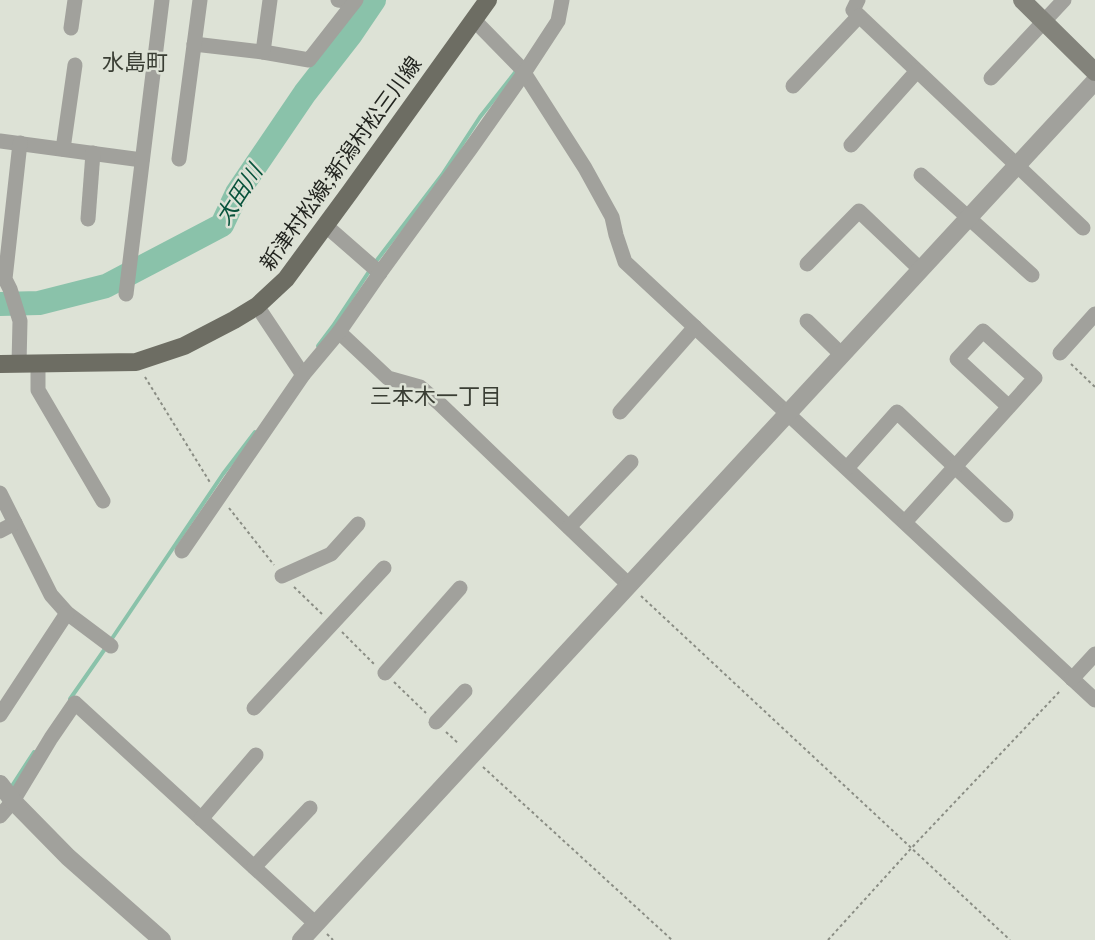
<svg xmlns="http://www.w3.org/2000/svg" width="1095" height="940" viewBox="0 0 1095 940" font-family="'IBM Plex Serif','Noto Sans JP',serif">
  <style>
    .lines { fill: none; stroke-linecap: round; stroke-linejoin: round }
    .stream { stroke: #8ac2aa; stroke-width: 4 }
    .river { stroke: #8ac2aa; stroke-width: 24 }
    .path { stroke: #8a8d84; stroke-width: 2; stroke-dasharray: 3 3; stroke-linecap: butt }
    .minor { stroke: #a1a19c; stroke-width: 15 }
    .tertiary { stroke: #a1a19c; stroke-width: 18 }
    .secondary { stroke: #83837b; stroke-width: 18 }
    .primary { stroke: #6d6d63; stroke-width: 18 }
    .labels { text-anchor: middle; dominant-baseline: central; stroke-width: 5; stroke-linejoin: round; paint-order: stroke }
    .street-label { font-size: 21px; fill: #22241f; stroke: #dde2d6 }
    .neighbourhood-label { font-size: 22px; fill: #3a3e34; stroke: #dde2d6 }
    .water-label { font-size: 22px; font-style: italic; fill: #08533c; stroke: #dde2d6 }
  </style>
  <rect width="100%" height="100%" fill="#dde2d6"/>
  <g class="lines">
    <!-- stream -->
    <g class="stream">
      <polyline points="374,264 442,175 480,117 517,70"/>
      <polyline points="318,346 333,326 370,270"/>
      <polyline points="111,640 223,474 255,432"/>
      <polyline points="70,699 107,646"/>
      <polyline points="10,789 34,752"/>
    </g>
    <!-- river -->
    <polyline class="river" points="0,304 39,303 106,286 222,225 237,193 305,93 351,34 374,0"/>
    <!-- path -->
    <g class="path">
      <polyline points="1071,364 1095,387"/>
      <polyline points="145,377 211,484"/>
      <polyline points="229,508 274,565"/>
      <polyline points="294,587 322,614"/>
      <polyline points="641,596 1010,940"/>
      <polyline points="342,632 374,664"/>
      <polyline points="394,682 426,713"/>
      <polyline points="446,732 459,744"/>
      <polyline points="483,767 672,940"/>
      <polyline points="327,934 333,940"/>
      <polyline points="828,940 917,842 1061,690"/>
    </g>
    <!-- minor -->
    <g class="minor">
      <polyline points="338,0 354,2"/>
      <polyline points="858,0 853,10 1083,228"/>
      <polyline points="474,20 521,68 585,168 612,217 616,235 625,262 1095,700"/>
      <polyline points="71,28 75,0"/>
      <polyline points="194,44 263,52 309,60 356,0"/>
      <polyline points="263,52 270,0"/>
      <polyline points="991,78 1064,0"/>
      <polyline points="793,86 859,16"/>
      <polyline points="0,141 142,160"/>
      <polyline points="851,145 917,71"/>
      <polyline points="63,149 75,65"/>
      <polyline points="179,159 200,0"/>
      <polyline points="921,175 1032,275"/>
      <polyline points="88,219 93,153"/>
      <polyline points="325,225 380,273"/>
      <polyline points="807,264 859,211 921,270"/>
      <polyline points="126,294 162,0"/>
      <polyline points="257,306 303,375"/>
      <polyline points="807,321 842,355"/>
      <polyline points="339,332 388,378 420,387 440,404 629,585"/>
      <polyline points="1060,353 1095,314"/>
      <polyline points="38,363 38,390 103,501"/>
      <polyline points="19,364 20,321 10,289 5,279 20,143"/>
      <polyline points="620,412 695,327"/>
      <polyline points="847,468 897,412 1006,515"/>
      <polyline points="0,493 51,595 67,613 111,646"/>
      <polyline points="905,522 1035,378 983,331 957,359 1009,407"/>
      <polyline points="569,527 631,462"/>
      <polyline points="0,531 15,523"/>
      <polyline points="182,551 303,375 339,332 382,270 471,148 524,73 558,21 562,0"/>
      <polyline points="282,576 331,554 358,524"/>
      <polyline points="385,673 460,588"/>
      <polyline points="1072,679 1095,654"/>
      <polyline points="254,708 384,568"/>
      <polyline points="0,715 67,613"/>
      <polyline points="436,722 465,691"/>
      <polyline points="0,816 13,801 51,738 75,703 316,924"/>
      <polyline points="201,819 256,755"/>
      <polyline points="254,867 310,808"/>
    </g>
    <!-- tertiary -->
    <g class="tertiary">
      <polyline points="0,784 13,801 68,857 162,940"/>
      <polyline points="301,940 1095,81"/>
    </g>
    <!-- secondary -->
    <polyline class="secondary" points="1022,0 1095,72"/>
    <!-- primary -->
    <polyline class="primary" points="0,364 136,362 184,346 234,320 257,306 286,279 350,192 488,0"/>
  </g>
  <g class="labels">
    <!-- street labels -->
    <g class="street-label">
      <text transform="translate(340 163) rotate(-54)">新津村松線;新潟村松三川線</text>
    </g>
    <!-- neighbourhood labels -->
    <g class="neighbourhood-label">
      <text x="135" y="61">水島町</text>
      <text x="436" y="395">三本木一丁目</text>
    </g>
    <!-- water labels -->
    <g class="water-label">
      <text transform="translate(238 194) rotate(-57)">太田川</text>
    </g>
  </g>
</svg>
